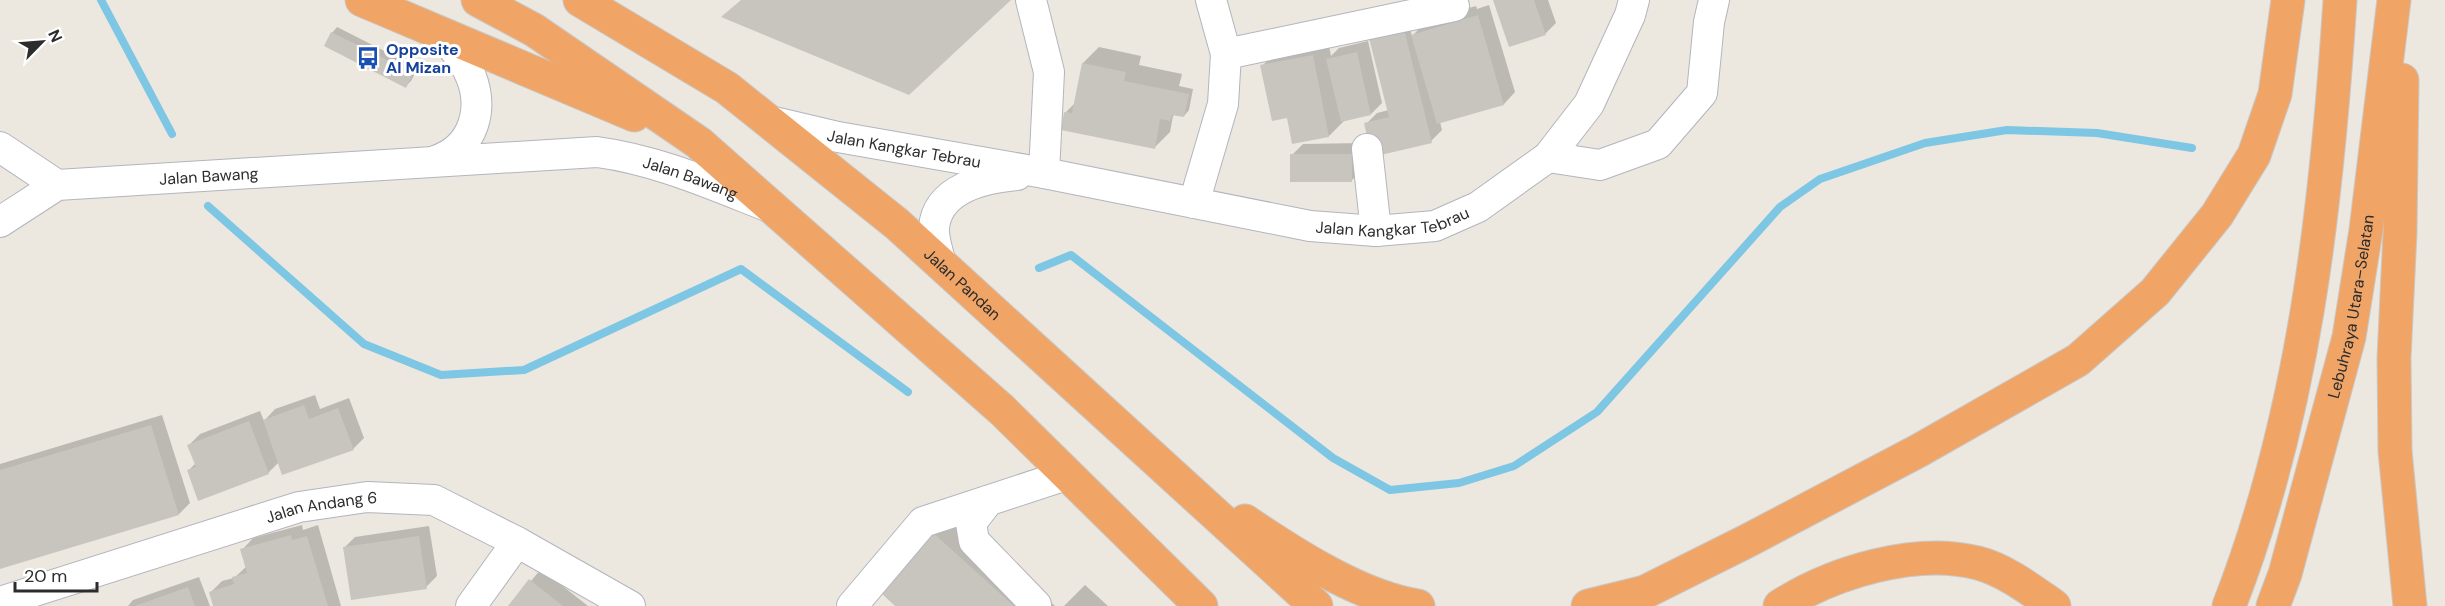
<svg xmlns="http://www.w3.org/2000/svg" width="2445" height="606" viewBox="0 0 2445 606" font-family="'DM Sans',sans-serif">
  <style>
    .shadow { fill: #0003 }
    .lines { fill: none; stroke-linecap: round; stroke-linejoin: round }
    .stream { stroke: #7dc6e4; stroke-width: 8 }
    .building { fill: #c8c5be }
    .minor-casing { stroke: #b3b5be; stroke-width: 32 }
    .highway-casing { stroke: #c8c8c8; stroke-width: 35 }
    .minor { stroke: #fff; stroke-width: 30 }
    .highway { stroke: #f0a567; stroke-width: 33 }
    .labels { text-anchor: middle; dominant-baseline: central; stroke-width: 6; stroke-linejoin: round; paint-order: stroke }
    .transit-label { font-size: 16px; font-weight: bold; fill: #164399; stroke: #fff; text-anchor: start }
    .street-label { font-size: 16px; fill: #2c2c2c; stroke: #fff }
  </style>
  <rect width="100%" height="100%" fill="#ece7df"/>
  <!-- shadow -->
  <g class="shadow">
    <polygon points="1494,0 1548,0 1556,23 1545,34"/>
    <polygon points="1489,5 1515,92 1504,104 1440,122 1442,130 1431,141 1366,124 1377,113 1389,110 1371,38 1409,25 1412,36 1429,19 1476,6 1477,9"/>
    <polygon points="337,27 418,68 411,81 406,86 332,33"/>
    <polygon points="1328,40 1331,56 1339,48 1368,41 1382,103 1371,114 1345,120 1329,136 1288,116 1262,66 1278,50"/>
    <polygon points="1099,47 1141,56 1139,65 1182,74 1179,86 1193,89 1189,110 1184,116 1176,114 1173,116 1170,132 1154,148 1066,112 1075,103 1083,63"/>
    <polygon points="1362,143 1362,170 1351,181 1292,155 1303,144"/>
    <polygon points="315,395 320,409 349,398 364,438 353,449 279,462 268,473 188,471 196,463 189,445 200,434 260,411 264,421 275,409"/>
    <polygon points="162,415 190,503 179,514 0,567 0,464"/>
    <polygon points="951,511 1055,606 898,606 879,589"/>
    <polygon points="302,525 303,530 318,525 341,606 215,606 211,592 222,581 234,578 247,566 242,550 253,538"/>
    <polygon points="429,526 437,576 426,587 344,548 355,537"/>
    <polygon points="541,569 588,606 510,606"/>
    <polygon points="199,577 210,606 128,606 133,600"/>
    <polygon points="1085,585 1108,606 1064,606"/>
  </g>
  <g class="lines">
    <!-- stream -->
    <g class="stream">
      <polyline points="101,0 172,134"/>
      <polyline points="208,206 364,344 441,375 524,370 741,269 908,392"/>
      <polyline points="1039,268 1071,255 1333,458 1390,490 1459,483 1514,466 1597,412 1780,207 1820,179 1925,143 2007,130 2097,133 2192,148"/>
    </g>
  </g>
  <!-- building -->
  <g class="building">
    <polygon points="741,0 1011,0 909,95 721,17"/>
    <polygon points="1493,0 1534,0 1546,35 1509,47"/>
    <polygon points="1478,15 1504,105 1437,124 1411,35"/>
    <polygon points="1404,29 1432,143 1372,157 1364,123 1389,117 1369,38"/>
    <polygon points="331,32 413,73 406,88 324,46"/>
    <polygon points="1357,52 1371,115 1341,122 1326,59"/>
    <polygon points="1313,55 1329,137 1292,144 1287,118 1272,121 1260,65"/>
    <polygon points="1082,63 1126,72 1124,81 1189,94 1184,117 1172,115 1170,121 1160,119 1155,149 1061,130 1064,112 1072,113"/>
    <rect x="1290" y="154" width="62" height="28"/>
    <polygon points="304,405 309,419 338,408 354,450 282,475 263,420"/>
    <polygon points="249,421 269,474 198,501 187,470 196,467 187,445"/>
    <polygon points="151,425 179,515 0,569 0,470"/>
    <polygon points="930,530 1014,606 895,606 877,589"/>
    <polygon points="291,535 292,540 307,536 328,606 213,606 209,592 234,584 232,577 247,573 240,549"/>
    <polygon points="419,536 427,589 351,600 343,547"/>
    <polygon points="529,579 563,606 508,606"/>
    <polygon points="188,587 195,606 135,606"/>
  </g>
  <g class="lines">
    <!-- minor casing -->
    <g class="minor-casing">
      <g id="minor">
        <polyline points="1031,0 1049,72 1044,173"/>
        <polyline points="1226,54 1454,6"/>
        <path id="s1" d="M766,120L838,137L1044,173L1310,226L1376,231L1435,226L1478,207L1548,157L1589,104L1630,15L1634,0"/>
        <polyline points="0,147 57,185"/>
        <polyline points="1367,149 1376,231"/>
        <polyline points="1548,157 1600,165 1658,144 1702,93 1709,22 1714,0"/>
        <path d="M435,161C475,148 486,106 468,70C461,58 452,46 444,35"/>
        <polyline points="1194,203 1223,104 1226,54 1211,0"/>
        <path id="s2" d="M0,222L57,185L597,152C657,160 711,184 767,206"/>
        <path d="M941,265C939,254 933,239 934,228C937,188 985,178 1017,175"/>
        <polyline points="988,501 971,523 974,541 1036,605"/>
        <path id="s3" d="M0,602L299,507L367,497L434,500L517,542L630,606"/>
        <polyline points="471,606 517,542"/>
        <polyline points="852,606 923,522 1066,475"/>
      </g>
    </g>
    <!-- highway casing -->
    <g class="highway-casing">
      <g id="highway">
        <polyline points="362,0 634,115"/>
        <polyline points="478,0 534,30 699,143 1002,410 1201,606"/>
        <path id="s4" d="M580,0L727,88L897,224L1316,606"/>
        <polyline points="2402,80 2400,232 2394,358 2395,451 2410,606"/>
        <path d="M1245,521C1294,554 1360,597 1418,606"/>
        <polyline points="1588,606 1645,592 1747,541 1918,451 2078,360 2155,292 2217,215 2254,155 2275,94 2288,0"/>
        <path d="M1780,606C1833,572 1916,547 1978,563C2005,570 2031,590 2054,606"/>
        <path d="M2229,606C2304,414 2327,204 2340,0"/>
        <path id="s5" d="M2273,606L2285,574L2349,337L2366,230L2394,0"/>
      </g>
    </g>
    <!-- minor -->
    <use href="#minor" class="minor"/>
    <!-- highway -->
    <use href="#highway" class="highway"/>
  </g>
  <!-- icons -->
  <defs>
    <g id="bus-bare" transform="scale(1.8)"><path d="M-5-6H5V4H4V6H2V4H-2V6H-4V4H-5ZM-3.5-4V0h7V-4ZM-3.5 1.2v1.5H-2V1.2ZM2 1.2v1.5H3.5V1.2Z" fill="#1a4fb4" stroke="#fff" stroke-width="2.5" paint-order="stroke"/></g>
  </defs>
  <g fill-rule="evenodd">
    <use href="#bus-bare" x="368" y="58"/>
  </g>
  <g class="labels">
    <!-- transit labels -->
    <g class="transit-label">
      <text x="386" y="49">Opposite<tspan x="386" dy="18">Al Mizan</tspan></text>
    </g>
    <!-- street labels -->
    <g class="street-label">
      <text stroke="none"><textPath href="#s1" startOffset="141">Jalan Kangkar Tebrau</textPath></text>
      <text stroke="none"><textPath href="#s2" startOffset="220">Jalan Bawang</textPath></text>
      <text stroke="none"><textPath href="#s2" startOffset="706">Jalan Bawang</textPath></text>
      <text stroke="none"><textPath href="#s1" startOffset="638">Jalan Kangkar Tebrau</textPath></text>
      <text stroke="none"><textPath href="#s4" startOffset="478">Jalan Pandan</textPath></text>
      <text stroke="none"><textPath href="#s5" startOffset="310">Lebuhraya Utara–Selatan</textPath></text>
      <text stroke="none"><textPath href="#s3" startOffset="336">Jalan Andang 6</textPath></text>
    </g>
  </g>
  <!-- north arrow -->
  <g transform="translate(42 42) rotate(65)" stroke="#ffffff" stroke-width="4.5" paint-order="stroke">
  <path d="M0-4.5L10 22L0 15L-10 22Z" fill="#2c2c2c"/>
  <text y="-9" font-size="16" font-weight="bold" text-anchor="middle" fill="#2c2c2c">N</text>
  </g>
  <!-- scale -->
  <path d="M15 582v9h82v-9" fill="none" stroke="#2c2c2c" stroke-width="3"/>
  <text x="24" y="582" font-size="18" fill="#2c2c2c" stroke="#ffffff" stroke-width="4.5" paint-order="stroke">20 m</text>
</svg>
